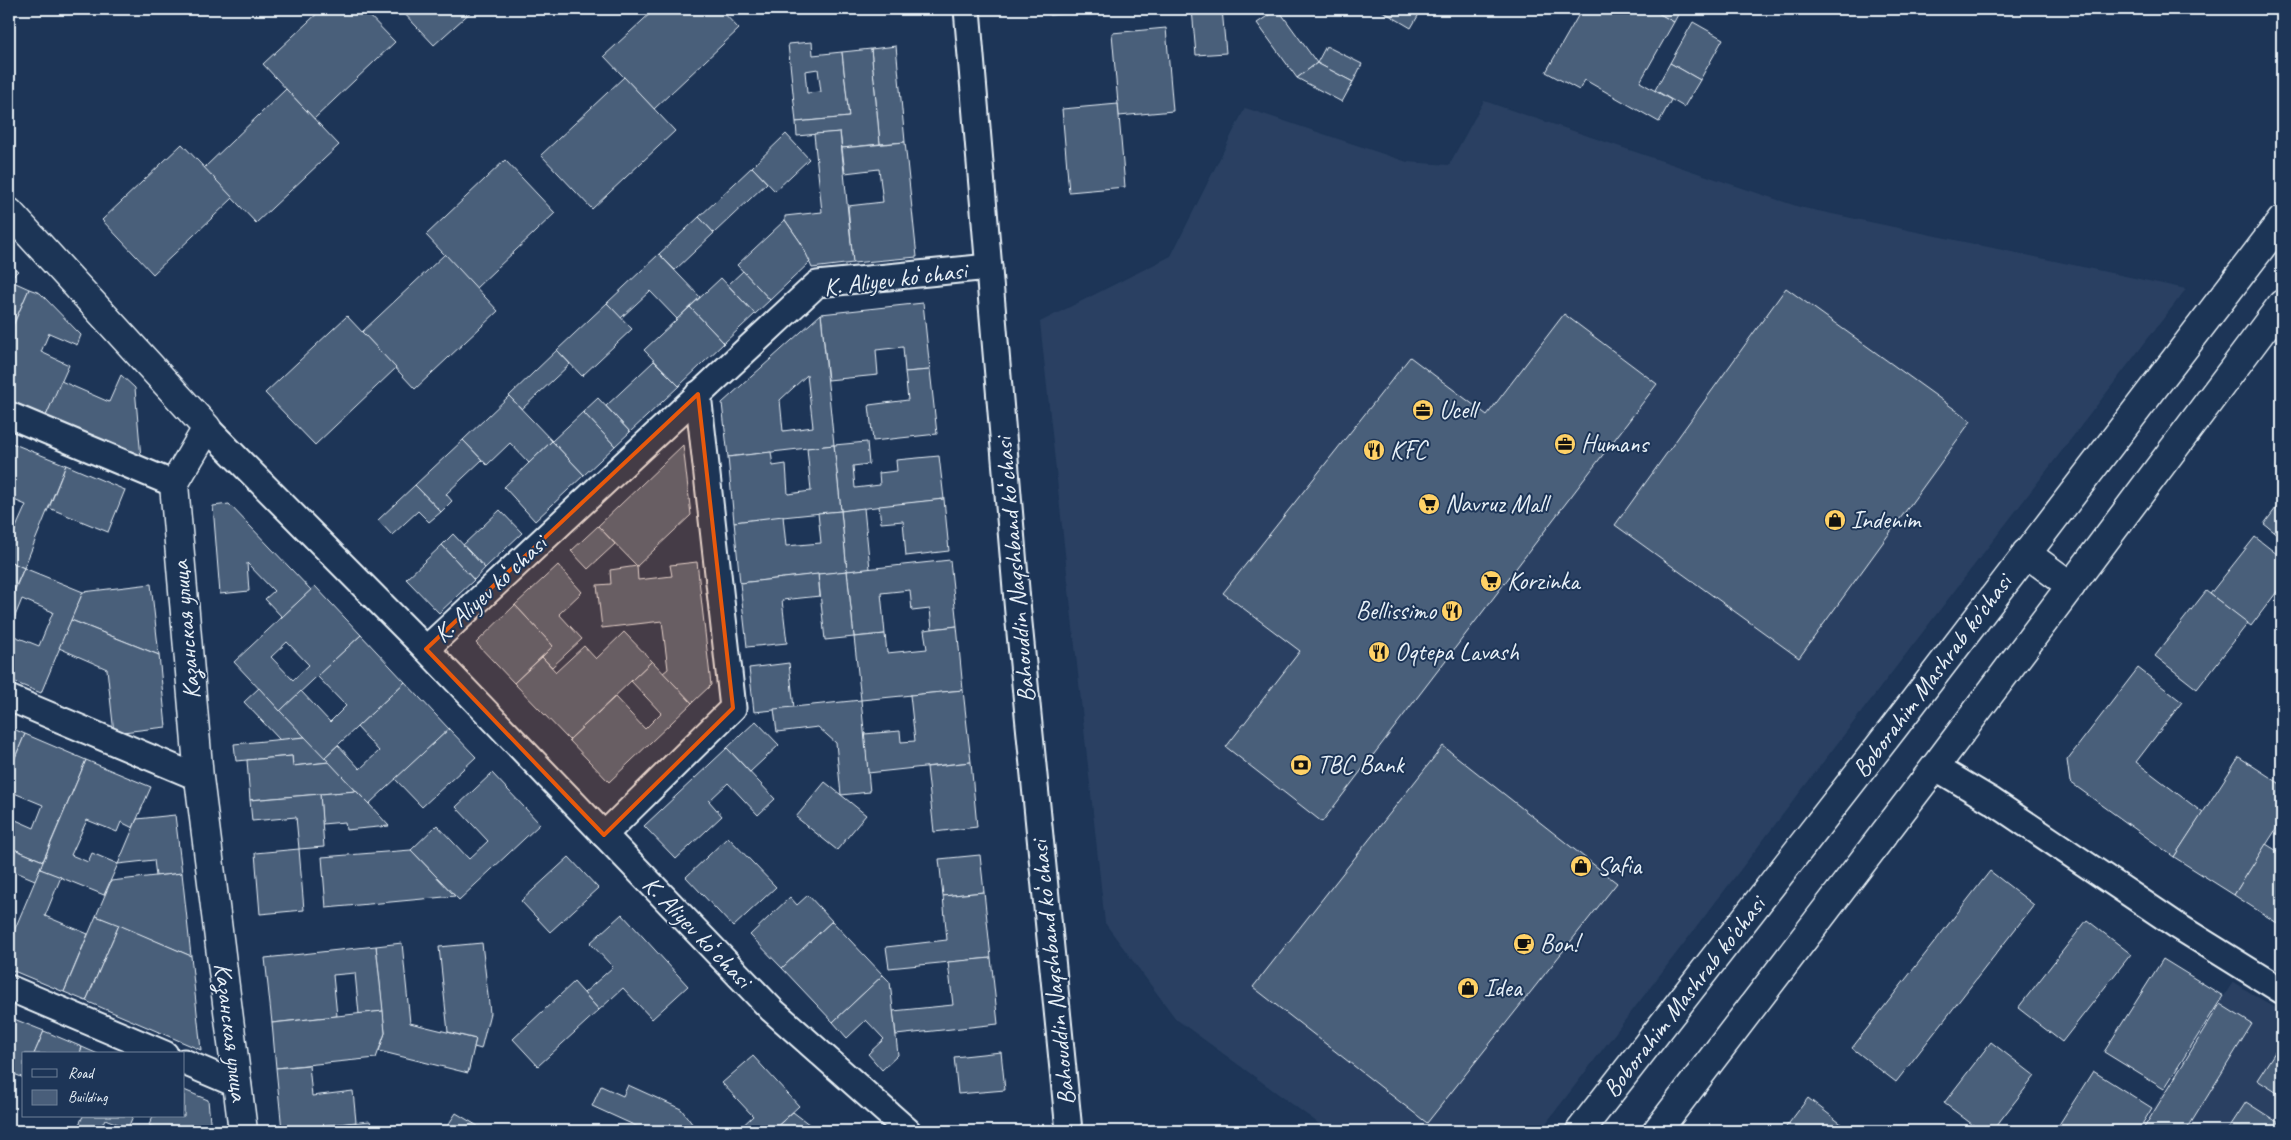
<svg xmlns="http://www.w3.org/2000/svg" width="2291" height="1140" viewBox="0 0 2291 1140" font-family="Caveat,sans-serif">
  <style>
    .built { fill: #2a4162 }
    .building { fill: #495e7a; stroke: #e8f1f8; fill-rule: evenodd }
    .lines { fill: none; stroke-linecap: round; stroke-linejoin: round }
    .street-casing { stroke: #e8f1f8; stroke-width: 29 }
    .secondary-casing { stroke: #e8f1f8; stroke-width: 31 }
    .street { stroke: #1d3557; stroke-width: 25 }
    .secondary { stroke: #1d3557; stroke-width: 28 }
    .marked { fill: #e8590c; fill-opacity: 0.2; stroke: #e8590c; stroke-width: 4; stroke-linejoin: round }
    .labels { text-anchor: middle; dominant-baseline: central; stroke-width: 4; stroke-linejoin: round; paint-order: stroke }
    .street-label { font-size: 25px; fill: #e8f1f8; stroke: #1d3557 }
    .poi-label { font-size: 25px; fill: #e8f1f8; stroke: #1d3557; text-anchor: start }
  </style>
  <rect width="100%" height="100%" fill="#1d3557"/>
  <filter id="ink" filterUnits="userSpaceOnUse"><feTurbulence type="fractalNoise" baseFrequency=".02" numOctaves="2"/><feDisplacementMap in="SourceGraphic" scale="10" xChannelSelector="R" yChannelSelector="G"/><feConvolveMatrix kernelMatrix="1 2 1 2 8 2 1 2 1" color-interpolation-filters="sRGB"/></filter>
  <g filter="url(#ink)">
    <!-- built -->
    <g class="built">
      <polygon points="1484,101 1799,207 2186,289 1540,1131 1329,1131 1176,1019 1105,923 1040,322 1171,256 1245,108 1407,162 1449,165"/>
      <polygon points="2233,982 2282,1012 2282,1131 2139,1131"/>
    </g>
    <!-- building -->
    <g class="building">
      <polygon points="322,9 363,9 395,42 314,119 263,64"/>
      <polygon points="400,9 474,9 434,45"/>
      <polygon points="655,9 720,9 739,29 654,109 604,56"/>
      <polygon points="1049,9 1118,9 1050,15"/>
      <polygon points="1192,9 1222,9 1226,53 1196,55"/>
      <polygon points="1278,9 1317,63 1297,78 1257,23"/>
      <polygon points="1379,9 1422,9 1411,28"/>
      <polygon points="1582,9 1651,9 1674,22 1640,82 1671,100 1659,122 1585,80 1579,90 1546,72"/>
      <polygon points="1651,9 1681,9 1674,22"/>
      <polygon points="1693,22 1723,39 1700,80 1670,63"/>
      <polygon points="1166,28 1173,111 1119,116 1112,33"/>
      <path d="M812,42L813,55L842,52L849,117L796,122L788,44ZM818,69L821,92L807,93L805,71Z"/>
      <polygon points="896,46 905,142 880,144 871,49"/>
      <polygon points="1326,46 1362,64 1353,82 1317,63"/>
      <polygon points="871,49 880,144 842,148 840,132 797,136 796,122 849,117 842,52"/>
      <polygon points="1317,63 1353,82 1342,102 1297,78"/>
      <polygon points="1670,63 1700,80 1684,107 1655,90"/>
      <polygon points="624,77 675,131 592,209 541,155"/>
      <polygon points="286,89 339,145 256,223 204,168"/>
      <polygon points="1118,104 1125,187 1069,192 1062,109"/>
      <polygon points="840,132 853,263 812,268 801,243 785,220 785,216 822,212 814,134"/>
      <polygon points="786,134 809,159 775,191 752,167"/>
      <polygon points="905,142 917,257 853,263 848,206 883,202 879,169 845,173 842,148"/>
      <polygon points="182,144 233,198 153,274 102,220"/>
      <polygon points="505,160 555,213 476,288 426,235"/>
      <polygon points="752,167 767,183 714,233 699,217"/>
      <polygon points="699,217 714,233 675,270 659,254"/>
      <polygon points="785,220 801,243 810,262 770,300 737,265"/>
      <polygon points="445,254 498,311 415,389 362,332"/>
      <polygon points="659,254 700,297 677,319 650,291 621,318 607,303"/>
      <polygon points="9,263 18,271 9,280"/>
      <polygon points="743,271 770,300 755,314 728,285"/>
      <polygon points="721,278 755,314 724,343 690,307"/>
      <polygon points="9,280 29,289 9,335"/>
      <polygon points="1786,288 1971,421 1799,658 1615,525"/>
      <polygon points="29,289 40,293 81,335 77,345 49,333 41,352 69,365 46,416 9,400 9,335"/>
      <polygon points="607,303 632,329 582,376 557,350"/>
      <polygon points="923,303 930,370 905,372 903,347 876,350 878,375 828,380 821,314"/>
      <polygon points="690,307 724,343 679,386 644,350"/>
      <path d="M821,314L834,445L728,457L722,403ZM807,375L813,427L783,431L780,400Z"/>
      <polygon points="1564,314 1657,384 1322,822 1226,747 1300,651 1223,593 1410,357 1487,415"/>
      <polygon points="347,316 396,368 315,445 265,393"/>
      <polygon points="557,350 570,364 522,409 509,396"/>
      <polygon points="654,361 679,386 630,432 606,406"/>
      <polygon points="930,370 937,434 873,441 869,405 908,400 905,372"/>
      <polygon points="121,375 135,388 141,458 46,416 61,381 109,402"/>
      <polygon points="509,396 552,441 529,463 510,443 487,465 463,440"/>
      <polygon points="598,398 630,432 615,446 583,412"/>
      <polygon points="583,412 615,446 584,475 552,441"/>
      <polygon points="463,440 482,460 446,494 452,501 441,512 415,485"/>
      <polygon points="552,441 584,475 535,521 504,487"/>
      <polygon points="9,442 66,465 24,568 9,561 9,530 14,532 26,505 9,498"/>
      <polygon points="867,442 869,464 853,466 855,488 880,485 879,473 897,471 896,460 939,456 944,499 841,511 834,445"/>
      <polygon points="683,445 691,515 637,566 598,526"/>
      <polygon points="834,445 841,511 734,522 728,457 771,452 773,466 786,464 788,494 811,491 807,448"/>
      <polygon points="66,465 125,490 108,532 49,508"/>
      <polygon points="415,485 441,512 429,522 418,511 392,535 378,520"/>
      <polygon points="944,499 949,551 906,556 903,521 881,523 879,506"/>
      <polygon points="2282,500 2282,538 2264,524"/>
      <polygon points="229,504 311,590 282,617 265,599 274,591 247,563 249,591 220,594 213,506"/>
      <polygon points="864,508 870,569 847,571 841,511"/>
      <polygon points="500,510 522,533 485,568 463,545"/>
      <polygon points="841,511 847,571 740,583 734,522 783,516 786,546 821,543 818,513"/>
      <polygon points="598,526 615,544 588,569 571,551"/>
      <polygon points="453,534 485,568 474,580 442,545"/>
      <polygon points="2255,537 2282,558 2282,585 2251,626 2210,594"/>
      <polygon points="442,545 474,580 439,613 406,579"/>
      <polygon points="950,560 957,626 932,629 930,609 912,611 910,590 881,593 885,634 854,637 847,571"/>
      <polygon points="9,561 24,568 14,590 9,588"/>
      <polygon points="697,562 711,685 692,703 663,673 668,669 662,621 602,628 597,585 611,584 610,570 637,566 638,580 672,576 670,565"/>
      <polygon points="558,565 582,592 559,614 582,639 552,667 542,657 553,646 515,605"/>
      <polygon points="24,568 83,592 41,693 9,680 9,634 39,646 53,612 22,599 9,631 9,604"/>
      <polygon points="847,571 854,637 825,640 818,574"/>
      <polygon points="818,574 820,596 782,600 787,643 747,647 740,583"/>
      <polygon points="151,584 159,655 71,620 83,592"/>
      <path d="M315,586L361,635L280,711L234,662ZM287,642L309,665L293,680L271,657Z"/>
      <polygon points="2206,591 2248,623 2197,689 2155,656"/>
      <polygon points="515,605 553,646 514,683 476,643"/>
      <polygon points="71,620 159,655 166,727 114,733 107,669 59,648"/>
      <polygon points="957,626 963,690 861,700 854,637 885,634 887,653 927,649 924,630"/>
      <polygon points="624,632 652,661 569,740 514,683 542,657 556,672 584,646 596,659"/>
      <polygon points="361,635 405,682 324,758 280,711 301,691 330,722 346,706 317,676"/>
      <polygon points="652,661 692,703 609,782 569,740 615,697 645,729 661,713 631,681"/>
      <polygon points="789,663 794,708 754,712 749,668"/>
      <polygon points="2138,668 2182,702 2136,762 2203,813 2174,857 2070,782 2067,760"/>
      <polygon points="405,682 449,729 369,804 324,758 338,745 360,769 379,751 357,727"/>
      <polygon points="259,688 280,711 305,737 280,740 244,702"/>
      <polygon points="963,690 971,762 868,773 864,734 900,731 901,742 915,741 910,695"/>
      <polygon points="861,700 870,792 841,795 836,743 818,727 777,732 774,709"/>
      <polygon points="756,721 779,745 750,772 727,748"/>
      <polygon points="9,727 25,734 9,772"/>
      <polygon points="449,729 476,757 422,807 395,779"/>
      <polygon points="25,734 86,760 43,861 9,847 9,817 34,828 43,805 14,793 9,807 9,772"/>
      <polygon points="305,737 329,762 293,766 292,756 236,761 234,744"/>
      <polygon points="1443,746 1617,883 1427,1123 1253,987"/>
      <polygon points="727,748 775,799 758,815 728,783 709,801 722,816 676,859 644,826"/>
      <polygon points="292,756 293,766 329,762 356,791 250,800 247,760"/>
      <polygon points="2239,757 2282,785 2282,820 2234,895 2174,857"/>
      <polygon points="86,760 151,787 133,828 121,822 117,832 87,820 71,855 88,862 92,853 118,864 104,895 40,869"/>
      <polygon points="971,762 977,827 934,832 927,767"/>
      <polygon points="492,773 540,824 459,900 411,850 437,825 469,859 488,841 456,807"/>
      <polygon points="825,782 866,815 837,850 796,817"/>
      <polygon points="356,791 369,804 389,826 346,830 345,822 322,824 320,794"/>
      <polygon points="320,794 324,847 299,849 296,817 252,821 250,800"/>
      <polygon points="175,815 182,873 156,876 154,860 118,864 137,819"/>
      <polygon points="728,837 776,887 733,927 686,877"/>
      <polygon points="2266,844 2282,854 2282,916 2277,923 2234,895"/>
      <polygon points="9,847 43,861 35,880 9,869"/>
      <polygon points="299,849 304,910 260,914 255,853"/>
      <polygon points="411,850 455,896 326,908 322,857"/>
      <polygon points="980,855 984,892 943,896 939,859"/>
      <polygon points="569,857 598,888 550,932 521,901"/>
      <polygon points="40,869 61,877 45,916 88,934 64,992 9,969 9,943"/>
      <polygon points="1990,871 2034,905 1896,1082 1852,1048"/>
      <polygon points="182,873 191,956 96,916 111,881"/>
      <polygon points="984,892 991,958 889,968 886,947 947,940 943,896"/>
      <polygon points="808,895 832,921 782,968 750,935 790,897 797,905"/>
      <polygon points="622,914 688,986 652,1019 623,988 599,1010 584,993 613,967 590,943"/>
      <polygon points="96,916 119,925 86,1001 64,992"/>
      <polygon points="2087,920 2131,954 2062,1042 2018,1008"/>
      <polygon points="832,921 883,975 833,1022 782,968"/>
      <polygon points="119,925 191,956 201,1050 86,1001"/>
      <polygon points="402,943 410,1023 476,1039 468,1073 379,1051 385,1033 376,946"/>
      <polygon points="482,943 490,1013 481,1049 474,1047 476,1039 448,1032 439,947"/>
      <polygon points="376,946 383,1011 359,1014 355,973 333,975 337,1016 272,1023 265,958"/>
      <polygon points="991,958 998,1024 896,1035 893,1011 953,1005 948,962"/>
      <polygon points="2163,959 2223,996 2164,1089 2104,1052"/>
      <polygon points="883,975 890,982 898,1055 882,1070 868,1054 884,1039 866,1020 847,1038 833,1022"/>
      <polygon points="574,982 599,1010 538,1066 513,1039"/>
      <polygon points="2220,1004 2252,1024 2186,1131 2142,1131"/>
      <polygon points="383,1011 385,1033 376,1058 276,1068 272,1023"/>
      <polygon points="9,1017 44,1031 34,1054 24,1054 24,1078 9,1072"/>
      <polygon points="44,1031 82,1047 80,1054 34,1054"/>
      <polygon points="1991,1042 2035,1076 1992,1131 1981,1131 1944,1103"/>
      <polygon points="82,1047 98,1054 80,1054"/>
      <polygon points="2277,1049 2282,1052 2282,1096 2257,1080"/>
      <polygon points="1001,1052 1005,1090 958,1094 954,1057"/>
      <polygon points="753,1056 799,1106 772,1131 737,1131 753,1116 722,1083"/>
      <polygon points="309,1065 312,1096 353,1091 356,1122 282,1130 276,1068"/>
      <polygon points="2093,1071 2152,1108 2138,1131 2055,1131"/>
      <polygon points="628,1085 681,1109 696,1129 695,1131 647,1131 592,1106 601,1086 623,1096"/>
      <polygon points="184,1090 208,1100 211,1131 164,1131 149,1125 153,1116 184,1116"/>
      <polygon points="1808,1098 1849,1130 1848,1131 1783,1131"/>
      <polygon points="2246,1102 2282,1125 2282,1131 2227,1131"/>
      <polygon points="793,1112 818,1131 772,1131"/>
      <polygon points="456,1113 486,1131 444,1131"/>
      <polygon points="83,1116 133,1116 128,1128 105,1119 99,1131 76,1131"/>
      <polygon points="370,1121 373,1131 283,1131 282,1130"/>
    </g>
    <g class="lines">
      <!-- street casing -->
      <g class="street-casing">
        <g id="street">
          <polyline points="967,9 1018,613 1069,1131"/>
          <polyline points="9,415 174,484"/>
          <polyline points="207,428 426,649"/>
          <polyline points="9,698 199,778"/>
          <polyline points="1935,767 1992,801 2176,925 2282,991"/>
          <polyline points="604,835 733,708 698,394"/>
          <polyline points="9,988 165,1054"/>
          <polyline points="184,1062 238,1085"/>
          <polyline points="908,1131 772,1010 426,649 817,284 989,267"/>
        </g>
      </g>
      <!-- secondary casing -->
      <g class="secondary-casing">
        <g id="secondary">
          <polyline points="9,212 207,428 174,484 199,778 243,1131"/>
          <polyline points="2026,553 2071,586"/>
          <polyline points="1580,1131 1895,726 2282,220"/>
          <polyline points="1657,1131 1935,767 2282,304"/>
        </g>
      </g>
      <!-- street -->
      <use href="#street" class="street"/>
      <!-- secondary -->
      <use href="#secondary" class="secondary"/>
    </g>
  </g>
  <!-- marked area -->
  <path class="marked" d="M698,394L733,708L604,835L426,649Z"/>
  <!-- icons -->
  <defs>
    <g id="office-disc" transform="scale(1.125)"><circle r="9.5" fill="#ffd166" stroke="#1d3557"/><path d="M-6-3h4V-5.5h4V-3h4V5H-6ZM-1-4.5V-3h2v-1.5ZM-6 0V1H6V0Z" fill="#111"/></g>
    <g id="restaurant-disc" transform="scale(1.125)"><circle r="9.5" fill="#ffd166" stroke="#1d3557"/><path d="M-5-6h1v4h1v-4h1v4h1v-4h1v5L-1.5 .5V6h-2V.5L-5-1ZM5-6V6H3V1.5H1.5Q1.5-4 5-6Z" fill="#111"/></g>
    <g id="supermarket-disc" transform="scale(1.125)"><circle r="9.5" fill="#ffd166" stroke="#1d3557"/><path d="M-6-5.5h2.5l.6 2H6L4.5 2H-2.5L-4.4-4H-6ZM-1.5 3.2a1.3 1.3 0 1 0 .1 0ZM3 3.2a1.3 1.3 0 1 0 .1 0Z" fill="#111"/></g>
    <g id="shop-disc" transform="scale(1.125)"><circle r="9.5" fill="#ffd166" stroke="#1d3557"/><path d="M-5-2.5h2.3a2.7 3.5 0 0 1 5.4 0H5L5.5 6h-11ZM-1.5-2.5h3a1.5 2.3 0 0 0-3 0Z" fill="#111"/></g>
    <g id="bank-disc" transform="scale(1.125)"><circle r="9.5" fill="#ffd166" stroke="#1d3557"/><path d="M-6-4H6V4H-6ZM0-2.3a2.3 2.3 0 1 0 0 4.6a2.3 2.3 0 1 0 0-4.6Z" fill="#111"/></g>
    <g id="cafe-disc" transform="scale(1.125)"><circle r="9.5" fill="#ffd166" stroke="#1d3557"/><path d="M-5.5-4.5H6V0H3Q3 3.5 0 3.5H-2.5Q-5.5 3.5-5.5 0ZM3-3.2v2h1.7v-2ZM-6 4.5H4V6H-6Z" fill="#111"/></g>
  </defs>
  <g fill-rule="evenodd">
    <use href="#office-disc" x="1423" y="410"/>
    <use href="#office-disc" x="1565" y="444"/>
    <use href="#restaurant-disc" x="1374" y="450"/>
    <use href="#supermarket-disc" x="1429" y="504"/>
    <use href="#shop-disc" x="1835" y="520"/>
    <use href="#supermarket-disc" x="1491" y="581"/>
    <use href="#restaurant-disc" x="1452" y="611"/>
    <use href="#restaurant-disc" x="1379" y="652"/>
    <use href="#bank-disc" x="1301" y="765"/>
    <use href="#shop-disc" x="1581" y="866"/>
    <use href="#cafe-disc" x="1524" y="944"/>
    <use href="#shop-disc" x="1468" y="988"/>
  </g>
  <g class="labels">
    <!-- street labels -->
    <g class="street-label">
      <text transform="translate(895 279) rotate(-7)">K. Aliyev koʻchasi</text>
      <text transform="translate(1015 570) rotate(-95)">Bahouddin Naqshband koʻchasi</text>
      <text transform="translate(490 589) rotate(-43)">K. Aliyev koʻchasi</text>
      <text transform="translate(186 630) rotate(-95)">Казанская улица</text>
      <text transform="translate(1932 676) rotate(-53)">Boborahim Mashrab ko'chasi</text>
      <text transform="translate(697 932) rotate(46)">K. Aliyev koʻchasi</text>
      <text transform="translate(1053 973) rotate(-96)">Bahouddin Naqshband koʻchasi</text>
      <text transform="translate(1684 997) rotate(-52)">Boborahim Mashrab ko'chasi</text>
      <text transform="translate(231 1032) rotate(83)">Казанская улица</text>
    </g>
    <!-- poi labels -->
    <g class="poi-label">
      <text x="1439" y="410">Ucell</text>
      <text x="1581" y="444">Humans</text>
      <text x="1390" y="450">KFC</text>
      <text x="1445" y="504">Navruz Mall</text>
      <text x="1851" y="520">Indenim</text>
      <text x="1507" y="581">Korzinka</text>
      <text x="1436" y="611" text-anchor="end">Bellissimo</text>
      <text x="1395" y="652">Oqtepa Lavash</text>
      <text x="1317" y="765">TBC Bank</text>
      <text x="1597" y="866">Safia</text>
      <text x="1540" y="944">Bon!</text>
      <text x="1484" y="988">Idea</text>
    </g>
  </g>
  <!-- margin -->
  <rect width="2291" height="1140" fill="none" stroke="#1d3557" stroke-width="30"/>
  <rect x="15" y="15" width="2261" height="1110" fill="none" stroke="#e8f1f8" stroke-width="2" filter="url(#ink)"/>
  <!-- legend -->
  <rect x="22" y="1052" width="162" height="65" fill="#1d3557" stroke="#6e8097"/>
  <rect x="32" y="1069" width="25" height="8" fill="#1d3557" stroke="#6e8097"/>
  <text x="68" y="1078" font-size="15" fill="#e8f1f8">Road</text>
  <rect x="32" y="1090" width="25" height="15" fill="#495e7a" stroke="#6e8097"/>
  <text x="68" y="1102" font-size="15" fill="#e8f1f8">Building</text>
</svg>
